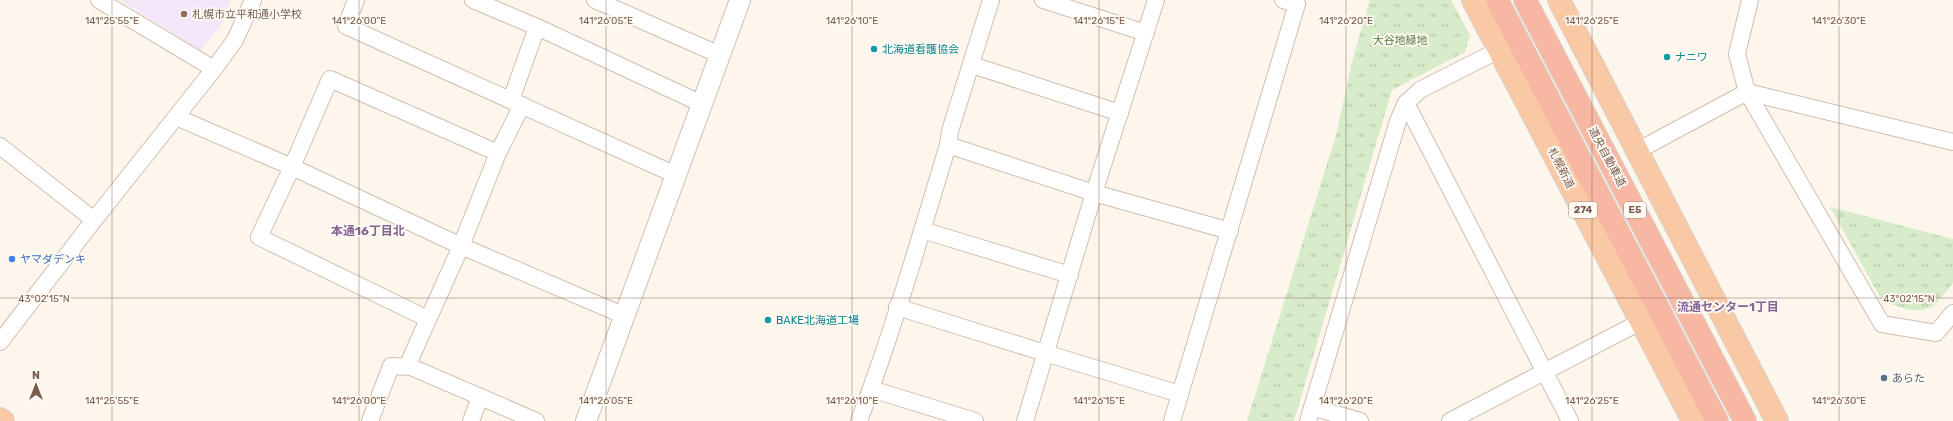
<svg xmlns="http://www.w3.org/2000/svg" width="1953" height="421" viewBox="0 0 1953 421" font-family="Rubik,'Noto Sans JP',sans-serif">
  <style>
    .education { fill: #f3e8fa }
    .grass { fill: url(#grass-tufts) }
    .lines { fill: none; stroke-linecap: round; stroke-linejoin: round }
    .minor-casing { stroke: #d1beb0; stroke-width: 18 }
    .tertiary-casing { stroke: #d1beb0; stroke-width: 22 }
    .trunk-casing { stroke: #dad1cd; stroke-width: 24 }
    .motorway-casing { stroke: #dad1cd; stroke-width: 24 }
    .minor { stroke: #fff; stroke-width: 16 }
    .tertiary { stroke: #fff; stroke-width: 20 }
    .trunk { stroke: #f9c8a4; stroke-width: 22 }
    .motorway { stroke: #f7b7a3; stroke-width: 22 }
    .ticks { fill: none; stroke: #7a5c4d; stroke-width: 1; stroke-opacity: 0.45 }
    .education-dot { fill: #8d6e63; stroke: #fffaf3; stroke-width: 1.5 }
    .culture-dot { fill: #0f9aa8; stroke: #fffaf3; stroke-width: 1.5 }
    .shop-dot { fill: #3f7fe0; stroke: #fffaf3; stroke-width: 1.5 }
    .service-dot { fill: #5c6f8a; stroke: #fffaf3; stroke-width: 1.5 }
    .labels { text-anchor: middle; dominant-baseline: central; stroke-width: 3.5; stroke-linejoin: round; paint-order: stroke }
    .shield { fill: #fffaf3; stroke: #a28b7f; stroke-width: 1 }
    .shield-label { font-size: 10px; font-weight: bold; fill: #7a5c4d }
    .education-label { font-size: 11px; fill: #785e54; stroke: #fffaf3; text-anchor: start }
    .park-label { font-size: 11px; fill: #537a41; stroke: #fffaf3 }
    .culture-label { font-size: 11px; fill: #0d838f; stroke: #fffaf3; text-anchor: start }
    .street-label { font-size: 11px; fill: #7a5c4d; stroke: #fffaf3 }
    .shop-label { font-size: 11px; fill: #366cbe; stroke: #fffaf3; text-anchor: start }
    .service-label { font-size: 11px; fill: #4e5e75; stroke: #fffaf3; text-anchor: start }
    .neighbourhood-label { font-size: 12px; font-weight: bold; fill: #846695; stroke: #fffaf3 }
    .ticks-label { font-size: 10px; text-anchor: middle; fill: #7a5c4d; stroke: #fffaf3; stroke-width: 3.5; stroke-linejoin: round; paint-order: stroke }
  </style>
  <defs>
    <pattern id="grass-tufts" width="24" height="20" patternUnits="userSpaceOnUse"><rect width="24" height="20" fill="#d8ecc9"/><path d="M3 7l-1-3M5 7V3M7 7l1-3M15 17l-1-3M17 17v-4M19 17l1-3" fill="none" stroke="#b4c2a5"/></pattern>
  </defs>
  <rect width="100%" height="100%" fill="#fdf6ec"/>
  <!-- education -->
  <polygon class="education" points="120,0 231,0 220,27 200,50"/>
  <!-- grass -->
  <g class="grass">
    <polygon points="1370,0 1451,0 1470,35 1465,52 1392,90 1294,421 1247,421 1336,135 1354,54"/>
    <polygon points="1830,207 1953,239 1953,283 1934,306 1922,310 1909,310 1885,302 1880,297"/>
  </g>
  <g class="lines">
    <!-- minor casing -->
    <g class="minor-casing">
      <g id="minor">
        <polyline points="99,0 214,69"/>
        <polyline points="356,0 346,26 676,175"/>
        <polyline points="473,0 537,27 702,104"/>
        <polyline points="595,0 720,55"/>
        <polyline points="1043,0 1146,33"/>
        <polyline points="1750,0 1737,54 1747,92 1882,324 1936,333 1953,313"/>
        <polyline points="972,65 1120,113"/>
        <polyline points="511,100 537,27"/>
        <polyline points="1406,103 1570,421"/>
        <polyline points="522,105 498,153 461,246 409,362 411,367 536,421"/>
        <polyline points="176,117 292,167 461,246 625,316"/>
        <polyline points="948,145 1094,193 1230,231"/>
        <polyline points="0,146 94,220"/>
        <polyline points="1637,151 1747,92 1953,142"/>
        <polyline points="922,230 1070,275"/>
        <polyline points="897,307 1045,353 1180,394"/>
        <polyline points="428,319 259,237 292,167 330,79 498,153"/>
        <polyline points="0,342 94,220 214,69 235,40 253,0"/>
        <polyline points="871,389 975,421"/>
        <polyline points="1312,407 1360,421"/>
        <polyline points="370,421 391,366 411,367"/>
        <polyline points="471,421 480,397"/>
        <path d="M859,421C893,331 920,237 948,145L950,131L991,0"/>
        <polyline points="1025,421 1094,193 1156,0"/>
        <polyline points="1172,421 1297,4 1283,0"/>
        <polyline points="1308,421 1398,121 1406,103 1420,90 1499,50"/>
        <polyline points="1450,421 1640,322"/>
      </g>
    </g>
    <!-- tertiary casing -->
    <g class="tertiary-casing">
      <polyline id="tertiary" points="586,421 740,0"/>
    </g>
    <!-- trunk casing -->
    <g class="trunk-casing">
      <g id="trunk">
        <polyline points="1473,0 1693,421"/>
        <polyline points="1559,0 1777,421"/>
        <polyline points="0,419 3,421"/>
      </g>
    </g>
    <!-- motorway casing -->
    <g class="motorway-casing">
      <g id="motorway">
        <polyline points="1497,0 1717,421"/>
        <polyline points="1525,0 1745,421"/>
      </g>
    </g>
    <!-- minor -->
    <use href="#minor" class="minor"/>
    <!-- tertiary -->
    <use href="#tertiary" class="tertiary"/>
    <!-- trunk -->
    <use href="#trunk" class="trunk"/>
    <!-- motorway -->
    <use href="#motorway" class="motorway"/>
  </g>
  <!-- ticks -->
  <path class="ticks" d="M112,0V421M359,0V421M606,0V421M852,0V421M1099,0V421M1346,0V421M1592,0V421M1839,0V421M0,298H1953"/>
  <!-- markers -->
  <circle class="education-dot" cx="184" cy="14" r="4"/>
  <g class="culture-dot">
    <circle cx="874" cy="49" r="4"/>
    <circle cx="1667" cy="57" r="4"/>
    <circle cx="768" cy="320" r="4"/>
  </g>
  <circle class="shop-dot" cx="12" cy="259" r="4"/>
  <circle class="service-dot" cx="1884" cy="378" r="4"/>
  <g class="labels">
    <!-- shield labels -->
    <g class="shield">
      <rect x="1569" y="202" width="28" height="16" rx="3"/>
      <rect x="1624" y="202" width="22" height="16" rx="3"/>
    </g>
    <g class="shield-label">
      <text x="1583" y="210">274</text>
      <text x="1635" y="210">E5</text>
    </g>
    <!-- education labels -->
    <g class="education-label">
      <text x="192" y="14">札幌市立平和通小学校</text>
    </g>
    <!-- park labels -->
    <g class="park-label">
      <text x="1400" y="40">大谷地緑地</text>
    </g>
    <!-- culture labels -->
    <g class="culture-label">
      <text x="882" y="49">北海道看護協会</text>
      <text x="1675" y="57">ナニワ</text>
      <text x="776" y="320">BAKE北海道工場</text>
    </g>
    <!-- street labels -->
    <g class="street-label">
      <text transform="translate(1607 157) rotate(62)">道央自動車道</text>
      <text transform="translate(1561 168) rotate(63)">札幌新道</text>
    </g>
    <!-- shop labels -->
    <g class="shop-label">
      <text x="20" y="259">ヤマダデンキ</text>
    </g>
    <!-- service labels -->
    <g class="service-label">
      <text x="1892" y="378">あらた</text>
    </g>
    <!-- neighbourhood labels -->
    <g class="neighbourhood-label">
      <text x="368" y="231">本通16丁目北</text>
      <text x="1728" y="307">流通センター1丁目</text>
    </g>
  </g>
  <g class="ticks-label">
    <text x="112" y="24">141°25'55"E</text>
    <text x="359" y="24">141°26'00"E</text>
    <text x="606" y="24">141°26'05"E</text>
    <text x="852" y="24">141°26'10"E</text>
    <text x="1099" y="24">141°26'15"E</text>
    <text x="1346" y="24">141°26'20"E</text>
    <text x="1592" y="24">141°26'25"E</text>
    <text x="1839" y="24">141°26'30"E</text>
    <text x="44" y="302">43°02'15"N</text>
    <text x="1909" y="302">43°02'15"N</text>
    <text x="112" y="404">141°25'55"E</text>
    <text x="359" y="404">141°26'00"E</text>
    <text x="606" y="404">141°26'05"E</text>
    <text x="852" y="404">141°26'10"E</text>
    <text x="1099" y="404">141°26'15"E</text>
    <text x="1346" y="404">141°26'20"E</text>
    <text x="1592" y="404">141°26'25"E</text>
    <text x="1839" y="404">141°26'30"E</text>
  </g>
  <!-- north arrow -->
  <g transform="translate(36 385)" stroke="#fffaf3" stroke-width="3" paint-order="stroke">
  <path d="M0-3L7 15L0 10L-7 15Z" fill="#7a5c4d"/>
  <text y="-6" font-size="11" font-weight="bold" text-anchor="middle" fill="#7a5c4d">N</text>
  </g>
</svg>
